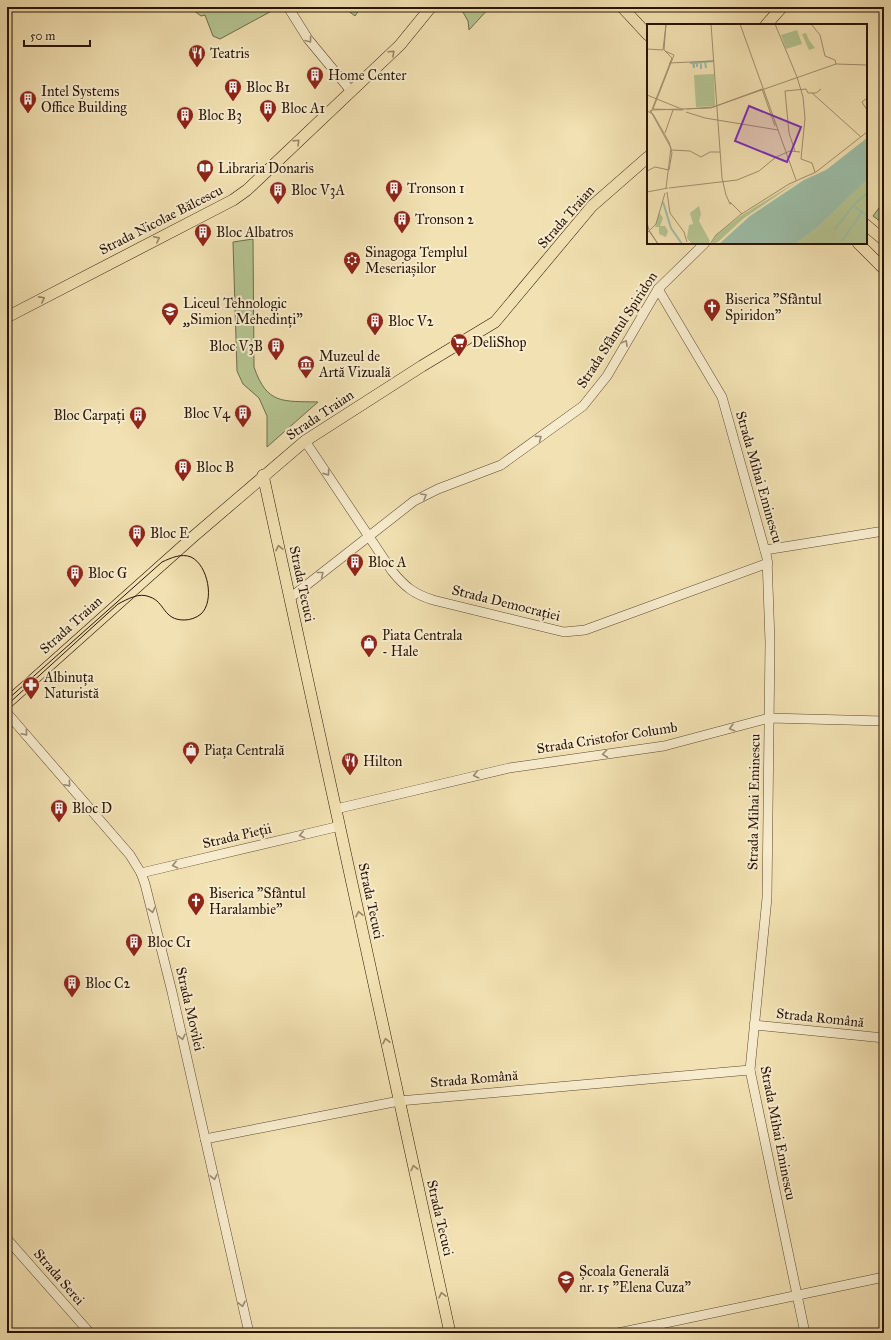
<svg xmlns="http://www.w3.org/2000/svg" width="891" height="1340" viewBox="0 0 891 1340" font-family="'IM FELL Great Primer',serif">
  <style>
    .green { fill: #b4c491; stroke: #6e6c4c }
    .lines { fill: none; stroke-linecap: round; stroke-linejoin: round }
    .minor-casing { stroke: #5b4732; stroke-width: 10 }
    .major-casing { stroke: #291407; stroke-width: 12 }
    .minor { stroke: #f7eccd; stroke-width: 9 }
    .major { stroke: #f2e1b2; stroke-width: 11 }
    .tram { stroke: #291407; stroke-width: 1 }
    .oneway { stroke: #9a8b74 }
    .oneway2 { stroke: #988565 }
    .labels { text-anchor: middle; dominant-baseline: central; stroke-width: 4; stroke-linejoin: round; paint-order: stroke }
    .poi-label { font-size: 14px; fill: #291407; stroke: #f7eccd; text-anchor: start }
    .street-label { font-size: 14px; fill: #291407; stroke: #f7eccd }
    .inset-river { fill: none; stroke: #9cbea8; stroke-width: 2 }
    .inset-road { fill: none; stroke: #a28f6e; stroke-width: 1 }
    .view { fill: #7b2cbf; fill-opacity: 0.15; stroke: #7b2cbf; stroke-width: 2 }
    .inset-edge { fill: none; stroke: #291407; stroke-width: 2 }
  </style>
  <rect width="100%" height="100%" fill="#f2e1b2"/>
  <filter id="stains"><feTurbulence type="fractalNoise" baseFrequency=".005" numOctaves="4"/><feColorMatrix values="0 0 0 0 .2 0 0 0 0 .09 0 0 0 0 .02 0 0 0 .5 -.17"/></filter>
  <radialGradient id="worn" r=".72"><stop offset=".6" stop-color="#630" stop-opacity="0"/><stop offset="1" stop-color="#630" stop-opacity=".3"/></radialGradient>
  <!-- green -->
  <g class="green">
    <polygon points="189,7 279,7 220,39 213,36 205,15 201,16"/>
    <polygon points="343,7 361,7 355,16"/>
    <polygon points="460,7 490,7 469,30 468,21"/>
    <polygon points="882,204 884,206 884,224 873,216"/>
    <path d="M253,239L254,367C267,405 283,401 318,402L267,447V416L259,398L243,384L237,371L233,242Z"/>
  </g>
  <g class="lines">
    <!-- minor casing -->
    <g class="minor-casing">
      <g id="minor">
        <polyline points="288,7 308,39 351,91"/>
        <polyline points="658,289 722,397 767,558 770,642 767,898 750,1070 805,1333"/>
        <path d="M305,441L392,571C405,587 414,594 433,600L564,632L585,630L768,563"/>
        <polyline points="765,550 884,531"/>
        <polyline points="290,598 414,501 438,489 501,465 583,406 607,376 658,289 705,243"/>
        <polyline points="7,713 130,855 141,873 145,884 172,992 249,1333"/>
        <polyline points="336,809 509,768 664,746 769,718 884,721"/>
        <polyline points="141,873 340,826"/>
        <polyline points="754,1025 884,1038"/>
        <polyline points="205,1139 399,1101 750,1070"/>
        <polyline points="7,1239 90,1333"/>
        <polyline points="618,1333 884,1277"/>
      </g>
    </g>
    <!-- major casing -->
    <g class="major-casing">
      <g id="major">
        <polyline points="622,7 648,35"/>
        <polyline points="766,25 782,7"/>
        <polyline points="866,225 884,240"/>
        <polyline points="858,243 884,269"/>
        <polyline points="7,317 233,200 247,190 400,45 431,7"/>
        <polyline points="263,475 450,1333"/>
        <polyline points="7,703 194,536 305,441 422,366 495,322 592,206 648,157"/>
      </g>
    </g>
    <!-- minor -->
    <use href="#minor" class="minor"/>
    <!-- major -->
    <use href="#major" class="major"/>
    <!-- tram -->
    <path class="tram" d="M7,700L162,562C171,558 181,553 191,557C208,565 215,601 201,614C196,618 190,620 184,620C163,620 165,602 150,597C139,592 128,599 118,604L7,705"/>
  </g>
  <!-- one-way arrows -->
  <defs><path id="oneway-chevron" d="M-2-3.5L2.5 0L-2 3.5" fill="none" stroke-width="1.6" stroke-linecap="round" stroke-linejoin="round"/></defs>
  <g class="oneway">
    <use href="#oneway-chevron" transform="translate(309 40) rotate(53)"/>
    <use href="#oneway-chevron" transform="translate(625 343) rotate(-60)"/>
    <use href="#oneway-chevron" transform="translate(539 438) rotate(-37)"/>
    <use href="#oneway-chevron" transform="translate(327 473) rotate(55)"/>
    <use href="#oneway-chevron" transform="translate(424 496) rotate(-30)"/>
    <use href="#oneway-chevron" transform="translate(321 574) rotate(-38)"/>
    <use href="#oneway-chevron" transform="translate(732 728) rotate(165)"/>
    <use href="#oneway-chevron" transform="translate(25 733) rotate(49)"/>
    <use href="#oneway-chevron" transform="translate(605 754) rotate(173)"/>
    <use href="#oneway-chevron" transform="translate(476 775) rotate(167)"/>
    <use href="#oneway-chevron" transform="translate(68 784) rotate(49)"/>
    <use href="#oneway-chevron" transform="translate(302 835) rotate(167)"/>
    <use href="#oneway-chevron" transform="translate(175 865) rotate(167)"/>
    <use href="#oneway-chevron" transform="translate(152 910) rotate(76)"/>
    <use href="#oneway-chevron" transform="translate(182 1037) rotate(77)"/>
    <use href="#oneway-chevron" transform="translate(214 1177) rotate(77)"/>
    <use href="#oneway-chevron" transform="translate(242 1304) rotate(78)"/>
  </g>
  <g class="oneway2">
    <use href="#oneway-chevron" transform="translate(392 53) rotate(-43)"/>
    <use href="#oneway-chevron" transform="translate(297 142) rotate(-44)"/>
    <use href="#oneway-chevron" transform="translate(157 239) rotate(-27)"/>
    <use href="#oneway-chevron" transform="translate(42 299) rotate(-28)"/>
    <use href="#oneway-chevron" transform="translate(279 548) rotate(-102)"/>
    <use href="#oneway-chevron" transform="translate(359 914) rotate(-102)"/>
    <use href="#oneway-chevron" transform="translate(386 1041) rotate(-102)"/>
    <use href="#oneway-chevron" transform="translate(414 1168) rotate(-103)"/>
    <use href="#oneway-chevron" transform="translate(442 1295) rotate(-103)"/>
  </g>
  <!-- icons -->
  <defs>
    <g id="restaurant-pin" transform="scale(0.9)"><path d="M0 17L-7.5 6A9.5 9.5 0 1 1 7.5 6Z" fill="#8f2418" stroke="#f7eccd"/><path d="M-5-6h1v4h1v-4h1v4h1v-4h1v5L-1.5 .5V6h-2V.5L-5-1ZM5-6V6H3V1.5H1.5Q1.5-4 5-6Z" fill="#fff"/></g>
    <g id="building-pin" transform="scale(0.9)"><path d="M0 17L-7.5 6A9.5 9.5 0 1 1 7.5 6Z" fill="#8f2418" stroke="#f7eccd"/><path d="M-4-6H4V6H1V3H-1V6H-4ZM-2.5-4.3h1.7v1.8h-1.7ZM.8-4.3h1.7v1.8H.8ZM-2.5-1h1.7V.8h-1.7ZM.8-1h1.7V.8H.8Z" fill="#fff"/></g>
    <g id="library-pin" transform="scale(0.9)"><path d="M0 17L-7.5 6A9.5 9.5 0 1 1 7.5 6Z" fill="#8f2418" stroke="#f7eccd"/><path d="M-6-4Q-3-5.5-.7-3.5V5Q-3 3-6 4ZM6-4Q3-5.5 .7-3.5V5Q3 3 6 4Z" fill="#fff"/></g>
    <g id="synagogue-pin" transform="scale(0.9)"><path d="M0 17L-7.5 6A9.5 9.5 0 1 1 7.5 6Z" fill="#8f2418" stroke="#f7eccd"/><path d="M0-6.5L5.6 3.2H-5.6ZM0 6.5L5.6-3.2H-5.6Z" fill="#fff"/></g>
    <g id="church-pin" transform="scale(0.9)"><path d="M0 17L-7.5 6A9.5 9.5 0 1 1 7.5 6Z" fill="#8f2418" stroke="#f7eccd"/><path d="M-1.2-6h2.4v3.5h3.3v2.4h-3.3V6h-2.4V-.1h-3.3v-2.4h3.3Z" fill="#fff"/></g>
    <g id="school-pin" transform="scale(0.9)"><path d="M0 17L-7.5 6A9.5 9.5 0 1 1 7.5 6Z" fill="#8f2418" stroke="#f7eccd"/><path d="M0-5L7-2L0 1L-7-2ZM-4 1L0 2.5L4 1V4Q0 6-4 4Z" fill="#fff"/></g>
    <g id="supermarket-pin" transform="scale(0.9)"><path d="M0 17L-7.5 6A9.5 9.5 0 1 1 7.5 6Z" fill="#8f2418" stroke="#f7eccd"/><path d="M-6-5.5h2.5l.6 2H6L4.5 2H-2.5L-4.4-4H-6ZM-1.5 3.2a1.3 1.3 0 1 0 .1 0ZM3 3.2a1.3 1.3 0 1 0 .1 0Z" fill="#fff"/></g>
    <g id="museum-pin" transform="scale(0.9)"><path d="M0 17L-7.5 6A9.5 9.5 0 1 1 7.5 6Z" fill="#8f2418" stroke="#f7eccd"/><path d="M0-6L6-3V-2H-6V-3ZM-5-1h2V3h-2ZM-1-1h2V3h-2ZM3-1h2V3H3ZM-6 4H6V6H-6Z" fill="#fff"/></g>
    <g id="shop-pin" transform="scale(0.9)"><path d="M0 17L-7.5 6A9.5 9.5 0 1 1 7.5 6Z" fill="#8f2418" stroke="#f7eccd"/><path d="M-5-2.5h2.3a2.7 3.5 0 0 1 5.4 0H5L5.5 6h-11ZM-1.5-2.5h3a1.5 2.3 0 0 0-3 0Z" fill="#fff"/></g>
    <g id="pharmacy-pin" transform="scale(0.9)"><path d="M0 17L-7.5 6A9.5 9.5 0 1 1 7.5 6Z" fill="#8f2418" stroke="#f7eccd"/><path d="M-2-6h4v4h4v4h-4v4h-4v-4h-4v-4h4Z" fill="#fff"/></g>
  </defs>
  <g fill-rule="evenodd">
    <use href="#restaurant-pin" x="197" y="53"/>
    <use href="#building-pin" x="315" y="75"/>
    <use href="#building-pin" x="233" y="87"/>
    <use href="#building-pin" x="28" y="99"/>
    <use href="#building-pin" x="268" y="108"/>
    <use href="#building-pin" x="185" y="115"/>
    <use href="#library-pin" x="205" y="168"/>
    <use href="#building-pin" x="394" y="188"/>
    <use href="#building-pin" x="278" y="190"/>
    <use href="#building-pin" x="402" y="219"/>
    <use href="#building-pin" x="203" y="232"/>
    <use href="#synagogue-pin" x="352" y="260"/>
    <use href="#church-pin" x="712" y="307"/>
    <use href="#school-pin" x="170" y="311"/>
    <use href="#building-pin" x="375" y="321"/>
    <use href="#supermarket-pin" x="459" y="342"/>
    <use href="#building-pin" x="276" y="346"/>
    <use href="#museum-pin" x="306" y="364"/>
    <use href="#building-pin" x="243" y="413"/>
    <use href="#building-pin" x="138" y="415"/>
    <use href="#building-pin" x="183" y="467"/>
    <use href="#building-pin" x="137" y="533"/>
    <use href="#building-pin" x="355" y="562"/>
    <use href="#building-pin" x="75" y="573"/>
    <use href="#shop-pin" x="369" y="643"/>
    <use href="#pharmacy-pin" x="31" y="685"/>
    <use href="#shop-pin" x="191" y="750"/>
    <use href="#restaurant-pin" x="350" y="761"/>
    <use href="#building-pin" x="59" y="808"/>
    <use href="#church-pin" x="196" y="901"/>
    <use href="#building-pin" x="134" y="942"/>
    <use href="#building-pin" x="72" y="983"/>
    <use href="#school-pin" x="566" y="1279"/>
  </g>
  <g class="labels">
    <!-- poi labels -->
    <g class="poi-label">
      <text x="210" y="53">Teatris</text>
      <text x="328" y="75">Home Center</text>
      <text x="246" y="87">Bloc B1</text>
      <text x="41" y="91">Intel Systems<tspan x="41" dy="16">Office Building</tspan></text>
      <text x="281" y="108">Bloc A1</text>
      <text x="198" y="115">Bloc B3</text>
      <text x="218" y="168">Libraria Donaris</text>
      <text x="407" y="188">Tronson 1</text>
      <text x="291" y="190">Bloc V3A</text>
      <text x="415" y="219">Tronson 2</text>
      <text x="216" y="232">Bloc Albatros</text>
      <text x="365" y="252">Sinagoga Templul<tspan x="365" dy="16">Meseriașilor</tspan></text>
      <text x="725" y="299">Biserica "Sfântul<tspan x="725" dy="16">Spiridon"</tspan></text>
      <text x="183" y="303">Liceul Tehnologic<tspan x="183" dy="16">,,Simion Mehedinți"</tspan></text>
      <text x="388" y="321">Bloc V2</text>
      <text x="472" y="342">DeliShop</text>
      <text x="263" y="346" text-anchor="end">Bloc V3B</text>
      <text x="319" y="356">Muzeul de<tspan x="319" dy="16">Artă Vizuală</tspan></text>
      <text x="230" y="413" text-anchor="end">Bloc V4</text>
      <text x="125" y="415" text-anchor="end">Bloc Carpați</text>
      <text x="196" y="467">Bloc B</text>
      <text x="150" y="533">Bloc E</text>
      <text x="368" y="562">Bloc A</text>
      <text x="88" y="573">Bloc G</text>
      <text x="382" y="635">Piata Centrala<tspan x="382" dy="16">- Hale</tspan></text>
      <text x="44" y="677">Albinuța<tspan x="44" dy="16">Naturistă</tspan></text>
      <text x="204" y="750">Piața Centrală</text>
      <text x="363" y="761">Hilton</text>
      <text x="72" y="808">Bloc D</text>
      <text x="209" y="893">Biserica "Sfântul<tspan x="209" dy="16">Haralambie"</tspan></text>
      <text x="147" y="942">Bloc C1</text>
      <text x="85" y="983">Bloc C2</text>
      <text x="579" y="1271">Școala Generală<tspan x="579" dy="16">nr. 15 "Elena Cuza"</tspan></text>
    </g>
    <!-- street labels -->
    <g class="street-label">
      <text transform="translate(566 217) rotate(-49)">Strada Traian</text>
      <text transform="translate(161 220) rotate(-27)">Strada Nicolae Bălcescu</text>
      <text transform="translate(617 330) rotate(-57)">Strada Sfântul Spiridon</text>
      <text transform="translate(320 415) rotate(-34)">Strada Traian</text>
      <text transform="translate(759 477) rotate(74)">Strada Mihai Eminescu</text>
      <text transform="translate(302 584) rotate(78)">Strada Tecuci</text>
      <text transform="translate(506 603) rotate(14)">Strada Democrației</text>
      <text transform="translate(71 625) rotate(-42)">Strada Traian</text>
      <text transform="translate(607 738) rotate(-9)">Strada Cristofor Columb</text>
      <text transform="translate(754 802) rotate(-89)">Strada Mihai Eminescu</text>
      <text transform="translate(237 836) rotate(-13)">Strada Pieții</text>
      <text transform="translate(371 901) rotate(78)">Strada Tecuci</text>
      <text transform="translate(190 1009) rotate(77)">Strada Movilei</text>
      <text transform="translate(820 1018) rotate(6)">Strada Română</text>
      <text transform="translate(474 1079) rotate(-5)">Strada Română</text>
      <text transform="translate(778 1133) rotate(79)">Strada Mihai Eminescu</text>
      <text transform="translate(440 1218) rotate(77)">Strada Tecuci</text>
      <text transform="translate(59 1277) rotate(49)">Strada Serei</text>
    </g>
  </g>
  <!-- overview -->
  <g transform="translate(647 24)">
    <rect width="220" height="220" fill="#f2e1b2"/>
    <path d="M150,6L155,20L139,25L134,11ZM159,9L162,16L168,24L162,26L155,10ZM67,50L68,82L49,83L47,51ZM220,156V220H148L170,204ZM151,157L97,194L71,218L64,220L69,211L92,193ZM52,182L54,190L52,197L63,217L61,220L44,219L40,214L42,201L46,200L43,189ZM12,188L16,194L13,202H18L21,207L19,213L12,210V203H8Z" fill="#b4c491"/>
    <path d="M220,114V156L170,204L148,220H72L103,192L157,156L179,146Z" fill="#9cbea8"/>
    <path class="inset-river" d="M67,37L58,38L59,44L58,38H54V45V38L50,39V43V39H47V44L46,39H43ZM16,178L24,204L35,220M207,181L220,169M206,201L215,188M187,206L206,182L220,191M195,217L205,202"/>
    <path class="inset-road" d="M64,0L75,154L79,171L83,180H84L83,178M93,0L149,156M128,0L150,53L156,73L158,94L154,135L165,139L168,148M164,0L173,11L178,32L188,36L189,40L220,41M0,25L16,26M16,26L19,0M22,39L67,37M165,69L214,113M0,71L37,86M220,74L215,78L220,86M6,85L27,31L18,27M6,85L35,86M40,85L66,83L189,40M3,86L24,124L19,164M5,86L64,84L115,65L128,102M0,87L6,90L22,118L25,129L22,146L8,143L0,147M4,88L25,34L17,26L19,0M39,88L58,94L131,106M18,109L26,86M25,126L43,127L54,133L63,128H73M148,127L142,109L138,67L159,65L161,69H169L174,65M22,164L90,156L112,147L129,133L143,127L153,128M0,168L21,164M20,168L23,189L37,208L40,218M84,179L95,190M0,199L2,206L11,220M2,207L11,220M0,209L9,200L18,169M63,220L69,211L93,191L142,160L169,148L220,108"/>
    <path class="view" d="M102,82L154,103L140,138L88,117Z"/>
    <rect width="220" height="220" class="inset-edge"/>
  </g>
  <!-- margin -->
  <rect width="891" height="1340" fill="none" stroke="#f2e1b2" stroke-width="24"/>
  <rect x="8" y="8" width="875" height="1324" fill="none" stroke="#291407" stroke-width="2"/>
  <rect x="12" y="12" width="867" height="1316" fill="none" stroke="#291407"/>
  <!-- scale -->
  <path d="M24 40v6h66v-6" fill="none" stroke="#291407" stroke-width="2"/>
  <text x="30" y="40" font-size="12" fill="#291407" stroke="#f7eccd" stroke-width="3" paint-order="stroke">50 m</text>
  <rect width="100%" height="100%" filter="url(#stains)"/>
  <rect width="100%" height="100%" fill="url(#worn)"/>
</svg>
